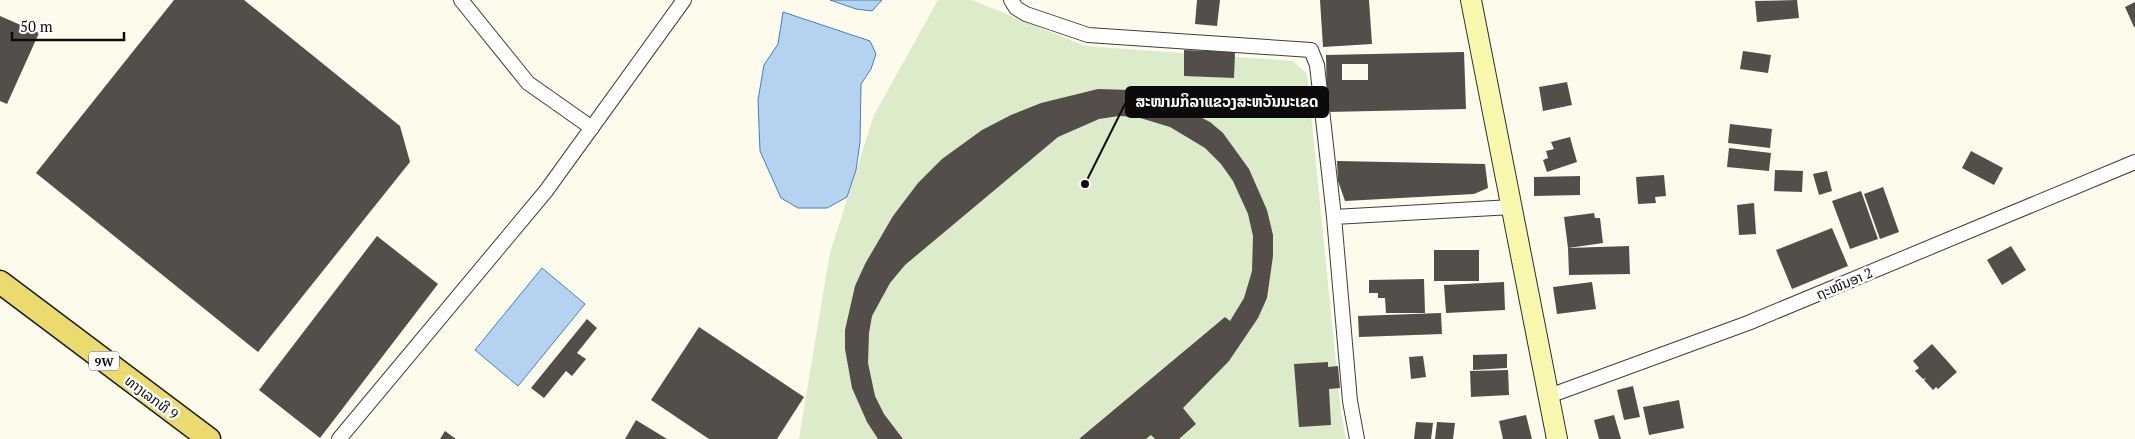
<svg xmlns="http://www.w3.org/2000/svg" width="2135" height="439" viewBox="0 0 2135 439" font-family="'PT Serif','Noto Sans Lao',serif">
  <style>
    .pitch { fill: #dcecca }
    .water { fill: #b5d3f0; stroke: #4380bf }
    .building { fill: #534e49; fill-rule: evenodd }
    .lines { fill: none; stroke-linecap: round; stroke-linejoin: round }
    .street-casing { stroke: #3e3e3e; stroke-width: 16 }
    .secondary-casing { stroke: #2d2d2d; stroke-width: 22 }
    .primary-casing { stroke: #1c1c1c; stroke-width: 25 }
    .street { stroke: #fff; stroke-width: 14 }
    .secondary { stroke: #f7f7ad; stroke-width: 20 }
    .primary { stroke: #ebdb6e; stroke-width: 22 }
    .labels { text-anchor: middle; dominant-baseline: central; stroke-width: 5; stroke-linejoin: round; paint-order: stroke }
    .shield { fill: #fff; stroke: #545454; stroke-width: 1 }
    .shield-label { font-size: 12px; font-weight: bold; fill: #0b0b0b }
    .street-label { font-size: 14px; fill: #0b0b0b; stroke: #fff }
    .leader { fill: none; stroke: #0b0b0b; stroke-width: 2 }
    .callout-dot { fill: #0b0b0b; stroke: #fff; stroke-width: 2 }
    .callout { fill: #0b0b0b; stroke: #0b0b0b; stroke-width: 2 }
    .callout-label { font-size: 15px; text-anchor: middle; font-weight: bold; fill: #fff }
  </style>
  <rect width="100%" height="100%" fill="#fdfcec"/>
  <!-- pitch -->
  <polygon class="pitch" points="938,0 972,0 1085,46 1293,61 1307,74 1341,413 1346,439 799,439 830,253 874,115"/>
  <!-- water -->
  <g class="water">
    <polygon points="830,0 882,0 872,11 856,9"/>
    <polygon points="783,12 870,41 876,54 871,69 861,84 860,142 856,170 847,197 827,208 798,208 781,198 760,151 758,100 764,65 778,44"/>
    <polygon points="542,268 585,304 518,386 475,350"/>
  </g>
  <!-- building -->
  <g class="building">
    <polygon points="174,0 244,0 400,126 410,162 258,352 36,173"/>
    <polygon points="1197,0 1220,0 1217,26 1195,24"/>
    <polygon points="1320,0 1369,0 1372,44 1323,47"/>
    <polygon points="1797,0 1799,18 1757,22 1755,1"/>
    <polygon points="2135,2 2135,27 2134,27 2125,7"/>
    <polygon points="0,16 39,33 7,104 0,101"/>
    <polygon points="1184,50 1235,52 1234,78 1184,76"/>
    <polygon points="1743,51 1771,55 1768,73 1740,69"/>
    <path d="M1464,52L1466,109L1327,112L1326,55ZM1342,64H1368V80H1342Z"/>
    <polygon points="1567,82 1572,105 1543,111 1539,87"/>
    <polygon points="1098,89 1129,90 1162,98 1210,122 1223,133 1249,169 1267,210 1273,235 1273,256 1267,298 1258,318 1229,361 1183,408 1196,424 1179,439 1155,439 1151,435 1146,439 1079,439 1225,317 1230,321 1244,298 1252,271 1253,236 1248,214 1233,181 1221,164 1205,148 1170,127 1137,117 1119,116 1099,119 1058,137 905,265 890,283 872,316 869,333 868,363 875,396 884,414 903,439 878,439 867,422 852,388 845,349 845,330 855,286 865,264 893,216 918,183 942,159 982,130 1011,115 1041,103"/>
    <polygon points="1730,124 1772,129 1770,148 1728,143"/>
    <polygon points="1570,137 1577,162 1547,172 1543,160 1548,158 1546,151 1554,149 1551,142"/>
    <polygon points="1729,148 1771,153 1769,171 1727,167"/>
    <polygon points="1971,151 2003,168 1994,185 1962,168"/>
    <polygon points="1337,161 1485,164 1488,188 1474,194 1345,201 1338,181"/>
    <polygon points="1775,170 1803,171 1802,192 1774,191"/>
    <polygon points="1827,171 1832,191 1819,195 1813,174"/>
    <polygon points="1664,175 1666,196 1655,197 1656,203 1638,204 1636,177"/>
    <polygon points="1580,176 1580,195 1534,196 1534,177"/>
    <polygon points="1883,187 1899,232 1880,239 1864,194"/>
    <polygon points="1861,191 1878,239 1850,249 1832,201"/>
    <polygon points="1754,203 1756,234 1739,235 1737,205"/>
    <polygon points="1594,213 1595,218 1600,218 1603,243 1568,248 1564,217"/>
    <polygon points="1832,228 1848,266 1792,289 1776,250"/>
    <polygon points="377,236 438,284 320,438 259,390"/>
    <polygon points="1629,246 1630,274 1569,275 1568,248"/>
    <polygon points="2011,246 2026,270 2002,285 1987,260"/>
    <rect x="1434" y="250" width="45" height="31"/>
    <polygon points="1424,279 1425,313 1386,313 1385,298 1378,298 1378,293 1369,293 1369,280"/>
    <polygon points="1504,282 1505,310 1446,313 1444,285"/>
    <polygon points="1592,282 1596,309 1557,314 1553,287"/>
    <polygon points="1441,313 1442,334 1359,337 1358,316"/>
    <polygon points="587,319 597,328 577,353 586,359 572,376 566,371 544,398 531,388"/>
    <polygon points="699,327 804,397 777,439 709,439 651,400"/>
    <polygon points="1932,344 1957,372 1938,389 1936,387 1933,390 1924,380 1926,378 1923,379 1915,371 1919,368 1913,361"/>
    <polygon points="1507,354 1507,368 1473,370 1473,355"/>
    <polygon points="1423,356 1426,377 1411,379 1409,357"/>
    <polygon points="1328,362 1328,367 1338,366 1340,388 1329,389 1331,425 1299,427 1294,364"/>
    <polygon points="1508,370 1509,395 1471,397 1470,371"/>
    <polygon points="1633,386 1640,417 1624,420 1617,390"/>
    <polygon points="1679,400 1684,428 1649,435 1643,407"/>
    <polygon points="1526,415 1532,439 1503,439 1499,421"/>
    <polygon points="1614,415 1621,439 1599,439 1594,420"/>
    <polygon points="636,420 667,439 625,439"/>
    <polygon points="1416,422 1433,423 1431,439 1414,439"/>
    <polygon points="1437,422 1455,423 1453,439 1435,439"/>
    <polygon points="445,431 456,439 440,439"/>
  </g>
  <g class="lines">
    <!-- street casing -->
    <g class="street-casing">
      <g id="street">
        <polyline points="461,0 528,83 592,128"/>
        <polyline points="1011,0 1016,8 1026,14 1088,35 1311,50 1317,65 1334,217"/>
        <polyline points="1549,396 1748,323 2135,162"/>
        <polyline points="339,439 546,191 684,0"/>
        <polyline points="1357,439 1350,401 1334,217 1512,207"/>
      </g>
    </g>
    <!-- secondary casing -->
    <g class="secondary-casing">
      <polyline id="secondary" points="1471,0 1557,439"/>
    </g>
    <!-- primary casing -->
    <g class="primary-casing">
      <polyline id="primary" points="0,282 209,439"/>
    </g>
    <!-- street -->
    <use href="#street" class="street"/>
    <!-- secondary -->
    <use href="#secondary" class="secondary"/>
    <!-- primary -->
    <use href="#primary" class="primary"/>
  </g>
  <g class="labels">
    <!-- shield labels -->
    <rect class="shield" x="89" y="351.5" width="30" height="19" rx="4"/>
    <g class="shield-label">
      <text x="104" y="361">9W</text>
    </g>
    <!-- street labels -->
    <g class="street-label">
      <text transform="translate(1844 283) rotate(-23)">ຖະໜົນອາ 2</text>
      <text transform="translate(152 397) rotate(37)">ທາງເລກທີ 9</text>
    </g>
  </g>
  <!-- callouts -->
  <path class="leader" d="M1085 184L1126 102"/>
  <circle class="callout-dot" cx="1085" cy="184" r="5"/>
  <rect class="callout" x="1126" y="87" width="202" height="30" rx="5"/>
  <g class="callout-label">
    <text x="1227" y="107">ສະໜາມກິລາແຂວງສະຫວັນນະເຂດ</text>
  </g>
  <!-- scale -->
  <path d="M12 32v8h112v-8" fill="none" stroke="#0b0b0b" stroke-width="2.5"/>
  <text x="20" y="32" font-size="15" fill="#0b0b0b" stroke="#ffffff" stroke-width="4" paint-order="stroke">50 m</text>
</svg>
